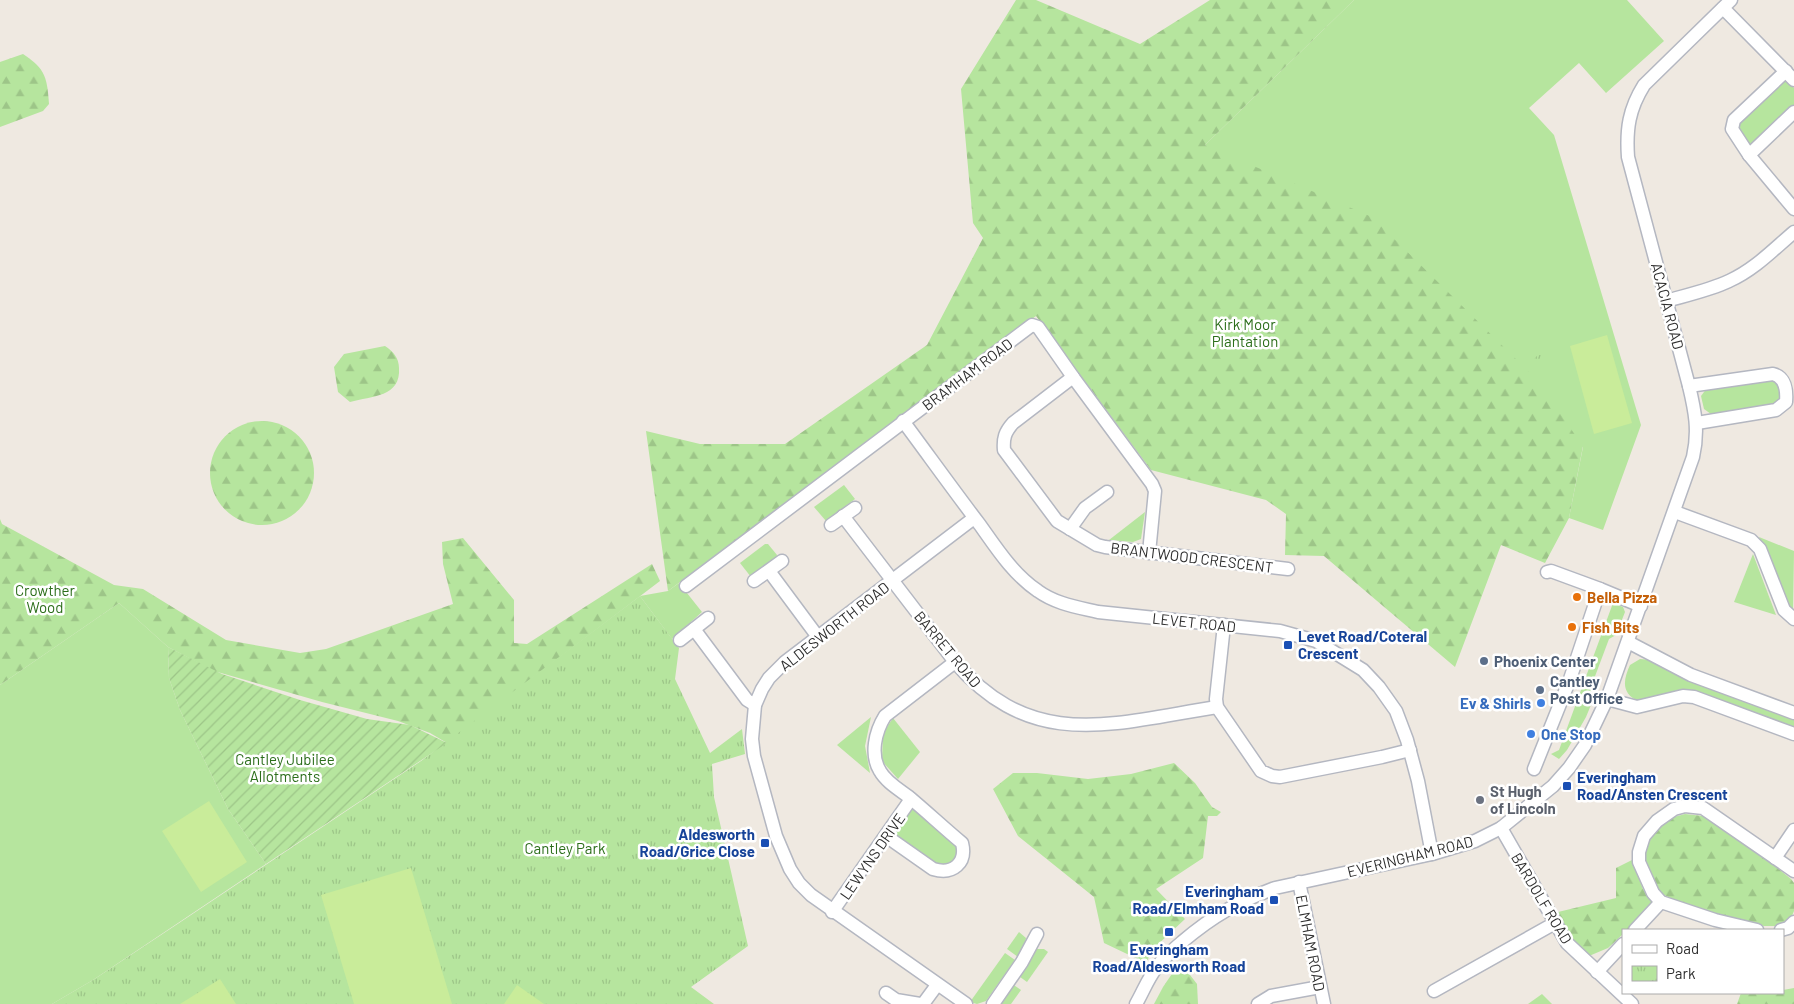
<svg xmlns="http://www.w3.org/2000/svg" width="1794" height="1004" viewBox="0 0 1794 1004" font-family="Barlow,sans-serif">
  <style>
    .grass { fill: #b6e59e }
    .forest { fill: url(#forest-firs) }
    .park { fill: url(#park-tufts) }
    .garden { fill: url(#garden-furrows) }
    .pitch { fill: #c9ec9a }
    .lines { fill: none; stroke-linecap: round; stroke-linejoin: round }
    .minor-casing { stroke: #b4b7c1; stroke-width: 15 }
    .minor { stroke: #fff; stroke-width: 12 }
    .food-dot { fill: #e8710a; stroke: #fff; stroke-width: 2 }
    .transit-dot { fill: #1a4fb4; stroke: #fff; stroke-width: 2 }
    .service-dot { fill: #5c6f8a; stroke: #fff; stroke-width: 2 }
    .shop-dot { fill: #3f7fe0; stroke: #fff; stroke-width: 2 }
    .worship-dot { fill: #6b7280; stroke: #fff; stroke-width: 2 }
    .labels { text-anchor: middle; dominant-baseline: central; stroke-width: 5; stroke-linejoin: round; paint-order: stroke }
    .street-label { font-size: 15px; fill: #2e2e2e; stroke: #fff }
    .park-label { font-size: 15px; fill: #2c6e1b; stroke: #fff }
    .food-label { font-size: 15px; font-weight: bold; fill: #c56008; stroke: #fff; text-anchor: start }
    .transit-label { font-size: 15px; font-weight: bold; fill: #164399; stroke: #fff; text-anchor: start }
    .service-label { font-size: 15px; font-weight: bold; fill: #4e5e75; stroke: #fff; text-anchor: start }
    .shop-label { font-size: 15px; font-weight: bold; fill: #366cbe; stroke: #fff; text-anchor: end }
    .worship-label { font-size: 15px; font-weight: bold; fill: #5b616d; stroke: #fff; text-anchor: start }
  </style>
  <defs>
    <pattern id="forest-firs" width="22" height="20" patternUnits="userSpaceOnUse" patternTransform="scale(1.25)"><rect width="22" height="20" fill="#b6e59e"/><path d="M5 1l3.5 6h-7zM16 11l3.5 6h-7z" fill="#9dc588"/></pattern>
    <pattern id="park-tufts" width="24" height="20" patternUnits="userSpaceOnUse" patternTransform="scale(1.25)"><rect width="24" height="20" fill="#b6e59e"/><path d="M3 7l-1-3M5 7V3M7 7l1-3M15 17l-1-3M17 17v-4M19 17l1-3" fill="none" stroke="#9dc588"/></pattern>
    <pattern id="garden-furrows" width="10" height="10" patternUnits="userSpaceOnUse" patternTransform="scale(1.25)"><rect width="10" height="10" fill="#b6e59e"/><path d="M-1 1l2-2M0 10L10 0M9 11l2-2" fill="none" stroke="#9dc588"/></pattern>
  </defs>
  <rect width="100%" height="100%" fill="#efe9e1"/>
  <!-- grass -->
  <g class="grass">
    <polygon points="1354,0 1627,0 1664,41 1606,93 1579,63 1529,108 1554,135 1641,425 1603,530 1569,518 1583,447 1205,145"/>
    <polygon points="1785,81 1789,82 1794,88 1794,106 1757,142 1752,144 1746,143 1737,132 1738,123 1780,82"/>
    <path d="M1774,379C1781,388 1783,394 1778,404L1717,414H1711L1704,409L1701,396L1707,388Z"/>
    <polygon points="844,485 855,499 826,521 814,507"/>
    <polygon points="1145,512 1141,539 1133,542 1109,540"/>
    <polygon points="1759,537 1794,551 1793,613 1787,608 1774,571"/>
    <polygon points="765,544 768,544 777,555 776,559 751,577 740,563"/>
    <polygon points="1753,554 1776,615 1734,602"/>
    <polygon points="679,583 702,612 672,639 640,596 668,591"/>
    <polygon points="119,603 168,647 169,678 180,710 228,809 266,864 93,980 52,1004 0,1004 0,685"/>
    <polygon points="1613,603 1623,607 1625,612 1616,635 1609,639 1591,687 1593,700 1586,717 1567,750 1559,759 1551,754 1559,750"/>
    <path d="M1640,659L1651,660L1702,686L1794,719V728L1689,691L1639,701C1621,694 1623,680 1630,665Z"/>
    <polygon points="871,717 865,746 870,773 837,745"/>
    <polygon points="893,718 920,752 898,779 882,761 883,733"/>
    <polygon points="911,799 965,853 941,871 886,836"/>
    <polygon points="1019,932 1026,938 1024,948 1018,957 1007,949"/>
    <polygon points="1034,949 1044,949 1048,952 1027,982 1016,974"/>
    <polygon points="1005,953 1015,960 986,1001 977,1004 970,1002"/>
    <polygon points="1011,983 1021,990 1011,1004 997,1004"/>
    <polygon points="1542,994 1552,1004 1528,1004"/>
  </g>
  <!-- forest -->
  <g class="forest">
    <polygon points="1016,0 1036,0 1140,44 1210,0 1354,0 1205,145 1372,217 1534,377 1583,446 1569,518 1545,563 1501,545 1455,667 1324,556 1285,555 1286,514 1266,500 1151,470 1036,316 668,591 646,431 700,444 785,444 927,345 983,238 973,223 961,89"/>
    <path d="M23,54C46,69 47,78 49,104L43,111L0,127V62Z"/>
    <path d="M385,346C393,351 399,358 399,368C401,397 372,396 350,402L338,392L334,367L344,354Z"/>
    <circle cx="262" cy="473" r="52"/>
    <polygon points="0,519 2,524 114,585 143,589 226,640 300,653 326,649 453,604 443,564 442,542 463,538 514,600 514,643 527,644 652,564 660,581 447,743 430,733 398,721 322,702 214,671 168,647 119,603 0,685"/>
    <polygon points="1174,763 1195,783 1212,807 1221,812 1217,816 1208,816 1203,858 1156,889 1185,919 1153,949 1146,963 1104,943 1094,897 1018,836 993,789 1013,773 1037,773 1088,779 1131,774"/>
    <polygon points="1685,814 1703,816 1775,866 1791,879 1794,883 1794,911 1791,918 1779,926 1764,926 1716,914 1679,902 1664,895 1657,888 1643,860 1644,844 1658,828 1666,823 1674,817"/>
    <polygon points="1632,860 1643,889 1656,903 1627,930 1623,930 1623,934 1608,948 1589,956 1573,941 1558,912 1616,898 1616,868"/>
    <polygon points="1180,962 1197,984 1198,1004 1154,1004 1163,987"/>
    <polygon points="1794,988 1794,1004 1737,1004 1741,993 1783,993 1783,990"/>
  </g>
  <!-- park -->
  <g class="park">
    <path d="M1554,351L1556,360L1537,365L1533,361C1535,354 1546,353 1554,351Z"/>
    <polygon points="640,596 679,648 675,679 710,753 742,729 745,754 712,764 714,797 748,946 691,987 714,1004 52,1004 93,980 179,923 421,761"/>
  </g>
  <!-- garden -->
  <polygon class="garden" points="168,647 222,674 300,700 367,719 410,725 447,743 266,864 228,809 180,710 169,678"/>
  <!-- pitch -->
  <g class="pitch">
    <polygon points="1607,335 1632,423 1594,434 1570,346"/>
    <polygon points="209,801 247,862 201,892 162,831"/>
    <polygon points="411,868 452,1004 354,1004 321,895"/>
    <polygon points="220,979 236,1004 180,1004"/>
    <polygon points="517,985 544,1004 504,1004"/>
  </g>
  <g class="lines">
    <!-- minor casing -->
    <g class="minor-casing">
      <g id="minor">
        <polyline points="1723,8 1794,80"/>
        <polyline points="1786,71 1734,120 1732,129 1749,155 1794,209"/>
        <polyline points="1749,155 1794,112"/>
        <path d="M1666,301C1687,295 1710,290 1729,281C1754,270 1774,249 1794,232"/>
        <path d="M1073,377L1013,423C1005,432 1003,438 1004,450L1057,521L1097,545L1105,547L1288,569"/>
        <path d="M1689,386L1773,374C1785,377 1787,390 1786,402L1776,410L1697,423"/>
        <path d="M903,421C929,456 954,491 980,525C997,549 1013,574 1038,591C1056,604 1077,607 1098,612L1280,631L1316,641L1363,670L1379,687L1396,711L1407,740L1418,781L1432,854"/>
        <polyline points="1675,512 1751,540 1760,549 1784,610 1794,619"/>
        <path d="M843,516L955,662C1033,753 1114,723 1217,707"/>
        <polyline points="831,525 855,508"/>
        <polyline points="1070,529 1085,508 1107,492"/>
        <polyline points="769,571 818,637"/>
        <polyline points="1547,572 1551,571 1600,589 1641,606"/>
        <polyline points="754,581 782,561"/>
        <polyline points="686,586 1032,325 1038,327 1073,377 1152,484 1155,491 1149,553"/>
        <polyline points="1224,625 1216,699 1217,707 1261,771 1272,776 1280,777 1382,757 1410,750"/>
        <polyline points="694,629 747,700 755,705"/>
        <polyline points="680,640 708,618"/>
        <polyline points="1628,642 1691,675 1794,713"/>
        <polyline points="1607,699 1637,707 1683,696 1694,697 1794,734"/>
        <polyline points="1534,769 1570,679 1600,589"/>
        <polyline points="1501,828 1567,943 1632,1004"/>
        <path d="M886,836L933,869C953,875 967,863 962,843C944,828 927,812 909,797C900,790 886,782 880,771C870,755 875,732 885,716L955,662"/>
        <polyline points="1775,858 1794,830"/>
        <polyline points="1299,882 1324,1004"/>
        <polyline points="832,912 911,799"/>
        <polyline points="1635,930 1661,902"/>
        <polyline points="1757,930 1715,920 1661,902 1653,893 1639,862 1639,852 1644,836 1657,821 1674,809 1685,806 1703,808 1794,871"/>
        <polyline points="1781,930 1788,928 1794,922"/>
        <polyline points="1597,972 1623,944"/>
        <polyline points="1434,991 1555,923"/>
        <polyline points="886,993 896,1000 920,1004"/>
        <polyline points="923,1004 937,985"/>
        <polyline points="966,1004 811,895 799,883 790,869 776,836 754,756 752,739 755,705 762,689 769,678 785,662 974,518"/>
        <polyline points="993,1004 1022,962 1037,934"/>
        <path d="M1136,1004C1143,992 1148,978 1157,967C1164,957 1173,950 1182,942C1214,915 1236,903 1275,888L1432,854L1475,841L1501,828L1553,786L1569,768L1585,745L1607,699L1693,457C1699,431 1695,411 1689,386L1628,157C1626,129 1629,109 1644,85L1731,0"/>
        <polyline points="1258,1004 1271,996 1320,987"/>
      </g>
    </g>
    <!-- minor -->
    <use href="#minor" class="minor"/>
  </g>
  <!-- markers -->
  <g class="food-dot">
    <circle cx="1577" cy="597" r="5"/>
    <circle cx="1572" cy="627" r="5"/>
  </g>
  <g class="transit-dot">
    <rect x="1283" y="640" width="10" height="10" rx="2.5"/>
    <rect x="1562" y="781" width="10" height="10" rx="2.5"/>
    <rect x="760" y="838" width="10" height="10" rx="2.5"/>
    <rect x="1269" y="895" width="10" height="10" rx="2.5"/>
    <rect x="1164" y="927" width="10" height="10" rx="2.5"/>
  </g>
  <g class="service-dot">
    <circle cx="1484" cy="661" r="5"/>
    <circle cx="1540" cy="690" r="5"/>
  </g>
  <g class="shop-dot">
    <circle cx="1541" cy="703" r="5"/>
    <circle cx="1531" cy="734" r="5"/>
  </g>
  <circle class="worship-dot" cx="1480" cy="800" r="5"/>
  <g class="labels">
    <!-- street labels -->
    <g class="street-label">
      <text transform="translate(1668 306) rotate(75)">ACACIA ROAD</text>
      <text transform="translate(967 374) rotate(-37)">BRAMHAM ROAD</text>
      <text transform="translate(1192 557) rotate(7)">BRANTWOOD CRESCENT</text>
      <text transform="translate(1194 622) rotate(6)">LEVET ROAD</text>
      <text transform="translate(834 626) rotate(-38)">ALDESWORTH ROAD</text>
      <text transform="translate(948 649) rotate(50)">BARRET ROAD</text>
      <text transform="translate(872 856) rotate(-55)">LEWYNS DRIVE</text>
      <text transform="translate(1410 856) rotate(-14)">EVERINGHAM ROAD</text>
      <text transform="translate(1542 898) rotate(59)">BARDOLF ROAD</text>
      <text transform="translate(1311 943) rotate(79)">ELMHAM ROAD</text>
    </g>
    <!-- park labels -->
    <g class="park-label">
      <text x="1245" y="324">Kirk Moor<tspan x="1245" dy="17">Plantation</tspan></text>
      <text x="45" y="590">Crowther<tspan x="45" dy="17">Wood</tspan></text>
      <text x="285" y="759">Cantley Jubilee<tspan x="285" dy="17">Allotments</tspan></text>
      <text x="565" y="848">Cantley Park</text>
    </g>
    <!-- food labels -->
    <g class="food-label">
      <text x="1587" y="597">Bella Pizza</text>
      <text x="1582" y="627">Fish Bits</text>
    </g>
    <!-- transit labels -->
    <g class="transit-label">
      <text x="1298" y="636">Levet Road/Coteral<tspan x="1298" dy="17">Crescent</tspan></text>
      <text x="1577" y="777">Everingham<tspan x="1577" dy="17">Road/Ansten Crescent</tspan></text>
      <text x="755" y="834" text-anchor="end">Aldesworth<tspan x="755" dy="17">Road/Grice Close</tspan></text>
      <text x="1264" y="891" text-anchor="end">Everingham<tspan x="1264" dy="17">Road/Elmham Road</tspan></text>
      <text x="1169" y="949" text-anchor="middle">Everingham<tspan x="1169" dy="17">Road/Aldesworth Road</tspan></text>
    </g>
    <!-- service labels -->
    <g class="service-label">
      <text x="1494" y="661">Phoenix Center</text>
      <text x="1550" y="681">Cantley<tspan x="1550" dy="17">Post Office</tspan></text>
    </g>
    <!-- shop labels -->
    <g class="shop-label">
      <text x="1531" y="703">Ev &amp; Shirls</text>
      <text x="1541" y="734" text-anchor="start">One Stop</text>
    </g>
    <!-- worship labels -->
    <g class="worship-label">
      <text x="1490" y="791">St Hugh<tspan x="1490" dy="17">of Lincoln</tspan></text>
    </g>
  </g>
  <!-- legend -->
  <rect x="1622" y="929" width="162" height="65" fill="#ffffff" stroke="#ababab"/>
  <rect x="1632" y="945" width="25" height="8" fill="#ffffff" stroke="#ababab"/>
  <text x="1666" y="954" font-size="15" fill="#2e2e2e">Road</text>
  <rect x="1632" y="966" width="25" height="15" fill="url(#park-tufts)" stroke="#ababab"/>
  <text x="1666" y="979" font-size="15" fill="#2e2e2e">Park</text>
</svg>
